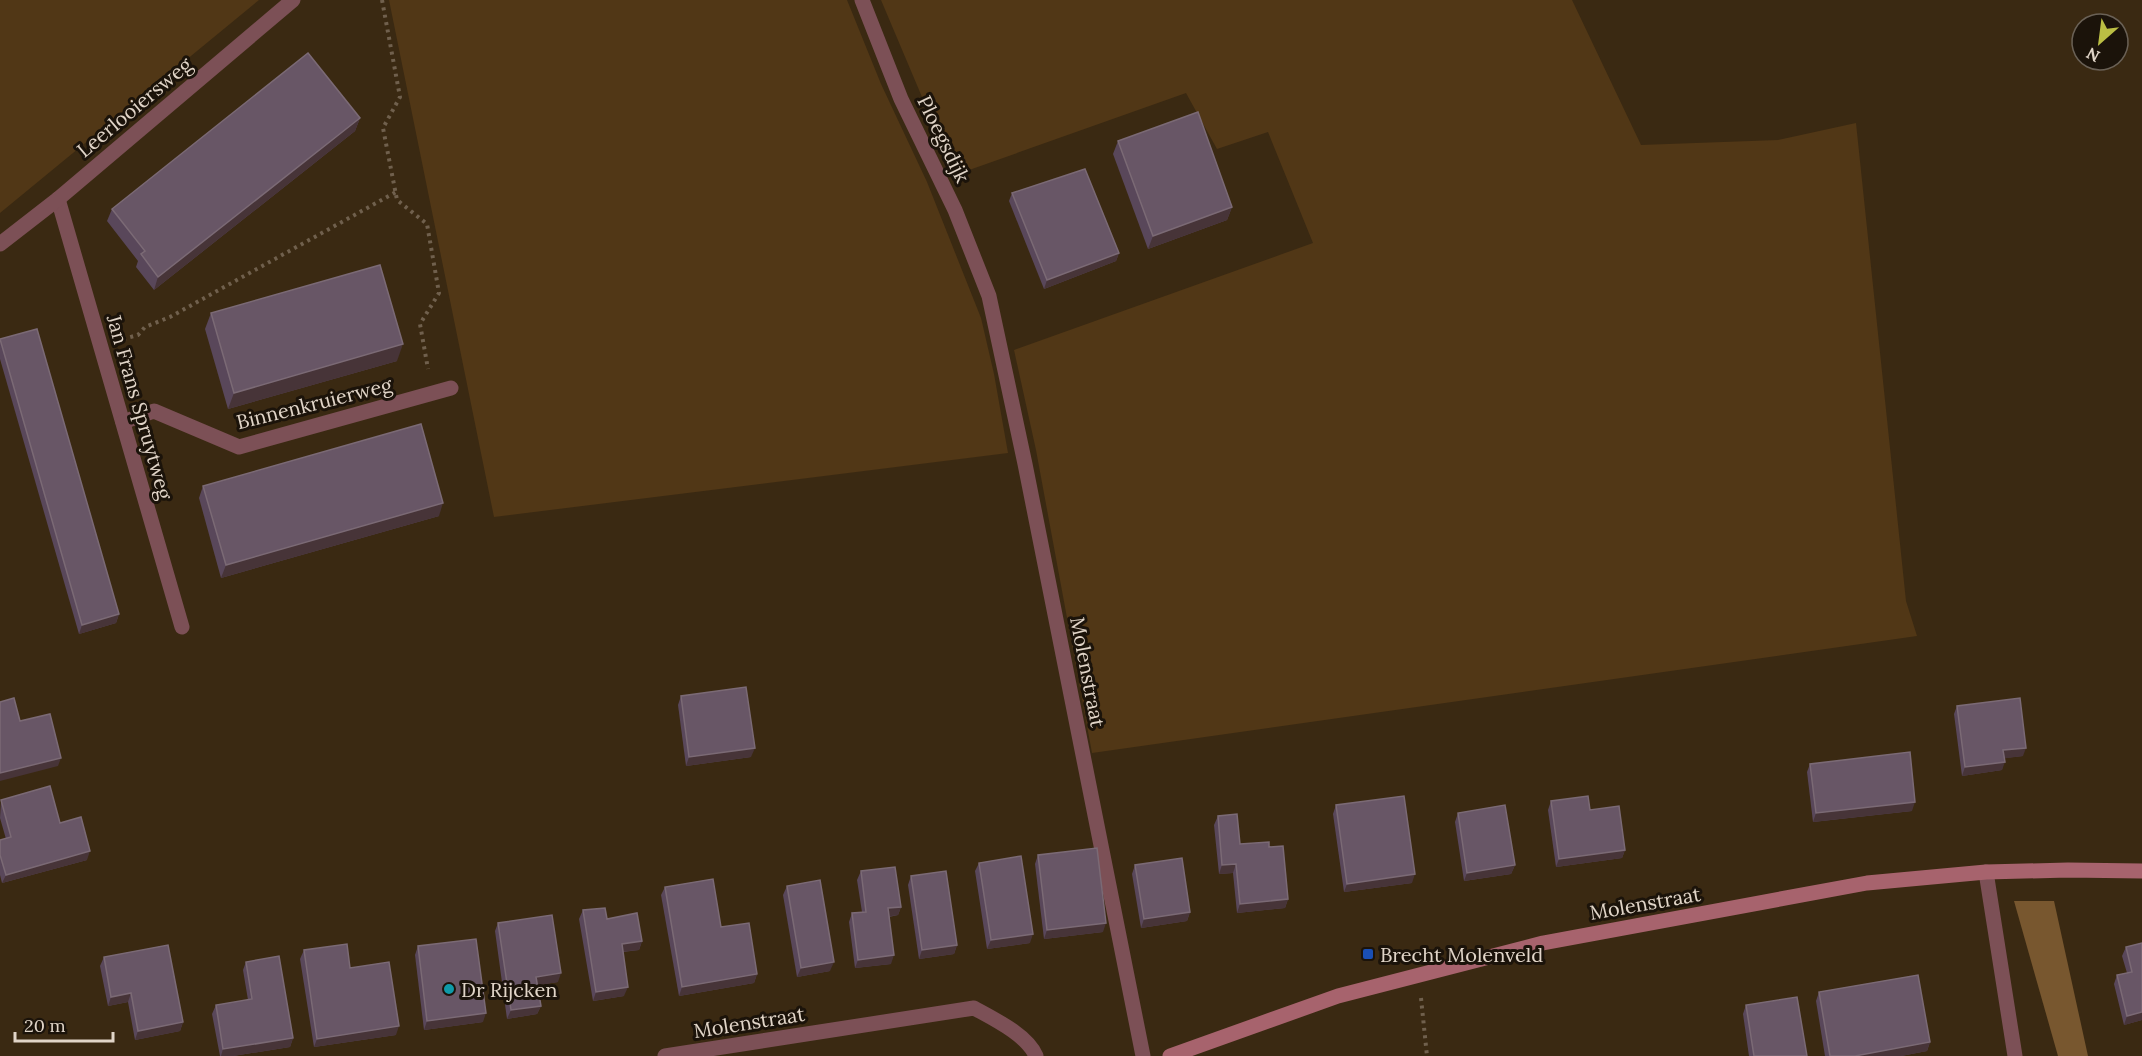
<svg xmlns="http://www.w3.org/2000/svg" width="2142" height="1056" viewBox="0 0 2142 1056" font-family="Lora,serif">
  <style>
    .green { fill: #513716 }
    .forest { fill: #78572f }
    .lines { fill: none; stroke-linecap: round; stroke-linejoin: round }
    .path { stroke: #70604d; stroke-width: 4; stroke-dasharray: 3 4.5; stroke-linecap: butt }
    .minor { stroke: #7c5056; stroke-width: 15 }
    .secondary { stroke: #a7636d; stroke-width: 15 }
    .wall { fill: #59475a }
    .shaded-wall { fill: #473438 }
    .building { fill: #685666; stroke: #7b6a75; stroke-width: 1.5 }
    .transit-dot { fill: #1a4fb4; stroke: #1b130a; stroke-width: 2 }
    .culture-dot { fill: #0f9aa8; stroke: #1b130a; stroke-width: 2 }
    .labels { text-anchor: middle; dominant-baseline: central; stroke-width: 6; stroke-linejoin: round; paint-order: stroke }
    .street-label { font-size: 20px; fill: #e1d5c8; stroke: #1b130a }
    .poi-label { font-size: 20px; fill: #e1d5c8; stroke: #1b130a; text-anchor: start }
  </style>
  <rect width="100%" height="100%" fill="#3a2912"/>
  <!-- green -->
  <g class="green">
    <polygon points="0,0 259,0 0,213"/>
    <polygon points="389,0 847,0 881,84 927,182 981,318 994,374 1008,453 494,517"/>
    <polygon points="881,0 1572,0 1641,145 1778,140 1856,123 1906,601 1917,636 1092,753 1036,450 1014,350 1313,243 1268,132 1217,149 1186,93 955,175"/>
  </g>
  <!-- forest -->
  <polygon class="forest" points="2014,901 2054,901 2088,1056 2058,1056"/>
  <g class="lines">
    <!-- path -->
    <g class="path">
      <polyline points="382,0 400,97 383,128 397,200 427,224 439,293 420,324 428,369"/>
      <polyline points="123,339 138,335 145,327 170,317 396,192"/>
      <polyline points="1421,998 1427,1056"/>
    </g>
    <!-- minor -->
    <g class="minor">
      <polyline points="862,0 901,99 955,210 989,296 1025,464 1143,1056"/>
      <polyline points="58,199 182,627"/>
      <polyline points="0,244 58,199 293,0"/>
      <polyline points="123,422 154,411 239,447 451,388"/>
      <polyline points="1986,872 2015,1056"/>
      <path d="M665,1056L974,1008C994,1019 1027,1035 1036,1056"/>
    </g>
    <!-- secondary -->
    <polyline class="secondary" points="1170,1056 1338,996 1543,943 1867,883 1986,872 2068,870 2142,871"/>
  </g>
  <!-- wall -->
  <g class="wall">
    <polygon points="360,118 355,131 154,290 136,267 138,261 107,221 112,209"/>
    <polygon points="1118,141 1232,207 1227,220 1148,249 1113,154"/>
    <polygon points="1012,193 1119,253 1116,261 1044,289 1009,201"/>
    <polygon points="211,313 397,361 228,409 205,329"/>
    <polygon points="0,339 119,614 116,623 79,634 0,359"/>
    <polygon points="203,486 439,516 221,578 199,498"/>
    <polygon points="681,696 751,757 686,766 678,705"/>
    <polygon points="1957,706 2023,756 2004,758 2002,770 1962,776 1954,714"/>
    <polygon points="1810,764 1912,811 1813,822 1807,772"/>
    <polygon points="1,800 60,823 87,860 2,883 0,875 0,840 6,839 0,818"/>
    <polygon points="1551,801 1590,810 1625,850 1622,858 1556,867 1548,810"/>
    <polygon points="1336,805 1412,883 1344,892 1333,814"/>
    <polygon points="1458,813 1515,865 1511,874 1464,881 1455,822"/>
    <polygon points="1218,816 1240,844 1269,847 1288,899 1285,908 1237,913 1233,873 1219,874 1214,825"/>
    <polygon points="1038,855 1103,932 1044,939 1035,864"/>
    <polygon points="979,863 1030,943 987,949 975,871"/>
    <polygon points="1135,865 1190,912 1187,921 1141,928 1132,874"/>
    <polygon points="861,871 901,907 898,915 889,917 891,964 855,968 849,922 852,913 862,912 857,880"/>
    <polygon points="911,876 957,945 954,954 919,959 908,885"/>
    <polygon points="787,886 830,971 797,977 783,895"/>
    <polygon points="665,887 721,927 757,974 754,983 679,996 661,895"/>
    <polygon points="583,910 607,919 642,941 639,950 623,952 624,996 593,1001 579,919"/>
    <polygon points="498,923 558,982 537,985 541,1006 537,1014 507,1019 495,931"/>
    <polygon points="2142,943 2142,1020 2124,1025 2114,984 2117,975 2127,973 2122,956 2126,947"/>
    <polygon points="418,946 483,1022 424,1030 415,955"/>
    <polygon points="304,950 350,968 396,1035 314,1047 300,959"/>
    <polygon points="104,957 183,1022 180,1031 135,1040 128,1002 108,1006 100,966"/>
    <polygon points="246,962 293,1038 290,1047 233,1056 220,1056 212,1014 216,1005 248,1000 243,970"/>
    <polygon points="1819,992 1930,1042 1927,1051 1901,1056 1825,1056 1816,1001"/>
    <polygon points="1746,1005 1807,1056 1749,1056 1743,1014"/>
  </g>
  <!-- shaded-wall -->
  <g class="shaded-wall">
    <polygon points="360,118 355,131 154,290 158,277"/>
    <polygon points="1232,207 1227,220 1148,249 1153,236"/>
    <polygon points="1119,253 1116,261 1044,289 1047,280"/>
    <polygon points="403,344 397,361 228,409 234,393"/>
    <polygon points="443,503 439,516 221,578 226,565"/>
    <polygon points="119,614 116,623 79,634 82,625"/>
    <polygon points="755,748 751,757 686,766 689,757"/>
    <polygon points="2026,748 2023,756 2000,759 2003,750"/>
    <polygon points="61,758 58,766 0,781 0,773"/>
    <polygon points="2005,762 2002,770 1962,776 1965,767"/>
    <polygon points="1915,802 1912,811 1813,822 1816,813"/>
    <polygon points="1625,850 1622,858 1556,867 1559,859"/>
    <polygon points="90,851 87,860 2,883 6,875"/>
    <polygon points="1236,864 1233,873 1219,874 1222,865"/>
    <polygon points="1515,865 1511,874 1464,881 1467,873"/>
    <polygon points="1415,874 1412,883 1344,892 1347,884"/>
    <polygon points="1288,899 1285,908 1237,913 1240,904"/>
    <polygon points="901,907 898,915 885,917 888,908"/>
    <polygon points="1190,912 1187,921 1141,928 1144,919"/>
    <polygon points="1106,923 1103,932 1044,939 1047,930"/>
    <polygon points="1033,934 1030,943 987,949 991,940"/>
    <polygon points="642,941 639,950 618,952 622,944"/>
    <polygon points="957,945 954,954 919,959 922,950"/>
    <polygon points="894,955 891,964 855,968 858,960"/>
    <polygon points="834,962 830,971 797,977 801,968"/>
    <polygon points="561,973 558,982 533,986 536,977"/>
    <polygon points="757,974 754,983 679,996 682,987"/>
    <polygon points="628,987 624,996 593,1001 596,992"/>
    <polygon points="131,993 128,1002 108,1006 111,997"/>
    <polygon points="541,1006 537,1014 507,1019 511,1010"/>
    <polygon points="2142,1012 2142,1020 2124,1025 2127,1016"/>
    <polygon points="486,1013 483,1022 424,1030 427,1021"/>
    <polygon points="183,1022 180,1031 135,1040 138,1031"/>
    <polygon points="399,1026 396,1035 314,1047 317,1039"/>
    <polygon points="293,1038 290,1047 233,1056 221,1056 223,1049"/>
    <polygon points="1930,1042 1927,1051 1901,1056 1855,1056"/>
  </g>
  <!-- building -->
  <g class="building">
    <polygon points="308,53 360,118 158,277 141,254 145,251 112,209"/>
    <polygon points="1198,112 1232,207 1153,236 1118,141"/>
    <polygon points="1085,169 1119,253 1047,280 1012,193"/>
    <polygon points="380,265 403,344 234,393 211,313"/>
    <polygon points="37,329 119,614 82,625 0,339"/>
    <polygon points="421,424 443,503 226,565 203,486"/>
    <polygon points="746,687 755,748 689,757 681,696"/>
    <polygon points="14,698 20,721 50,714 61,758 0,773 0,702"/>
    <polygon points="2020,698 2026,748 2003,750 2005,762 1965,767 1957,706"/>
    <polygon points="1910,752 1915,802 1816,813 1810,764"/>
    <polygon points="50,786 60,823 81,817 90,851 6,875 0,855 0,840 11,837 1,800"/>
    <polygon points="1404,796 1415,874 1347,884 1336,805"/>
    <polygon points="1588,796 1590,810 1619,806 1625,850 1559,859 1551,801"/>
    <polygon points="1505,805 1515,865 1467,873 1458,813"/>
    <polygon points="1237,814 1240,844 1269,842 1269,847 1283,846 1288,899 1240,904 1236,864 1222,865 1218,816"/>
    <polygon points="1097,848 1106,923 1047,930 1038,855"/>
    <polygon points="1021,856 1033,934 991,940 979,863"/>
    <polygon points="1182,858 1190,912 1144,919 1135,865"/>
    <polygon points="895,867 901,907 888,908 894,955 858,960 852,913 866,912 861,871"/>
    <polygon points="946,871 957,945 922,950 911,876"/>
    <polygon points="713,879 721,927 749,923 757,974 682,987 665,887"/>
    <polygon points="820,880 834,962 801,968 787,886"/>
    <polygon points="605,908 607,919 637,913 642,941 622,944 628,987 596,992 583,910"/>
    <polygon points="552,915 561,973 536,977 541,1006 511,1010 498,923"/>
    <polygon points="476,939 486,1013 427,1021 418,946"/>
    <polygon points="2142,943 2142,1012 2127,1016 2117,975 2132,972 2126,947"/>
    <polygon points="347,944 350,968 389,962 399,1026 317,1039 304,950"/>
    <polygon points="168,945 183,1022 138,1031 131,993 111,997 104,957"/>
    <polygon points="279,956 293,1038 223,1049 216,1005 252,999 246,962"/>
    <polygon points="1918,975 1930,1042 1855,1056 1830,1056 1819,992"/>
    <polygon points="1797,997 1807,1056 1754,1056 1746,1005"/>
  </g>
  <!-- markers -->
  <rect class="transit-dot" x="1362" y="948" width="12" height="12" rx="3"/>
  <circle class="culture-dot" cx="449" cy="989" r="6"/>
  <g class="labels">
    <!-- street labels -->
    <g class="street-label">
      <text transform="translate(134 107) rotate(-40)">Leerlooiersweg</text>
      <text transform="translate(944 139) rotate(64)">Ploegsdijk</text>
      <text transform="translate(314 403) rotate(-14)">Binnenkruierweg</text>
      <text transform="translate(140 407) rotate(74)">Jan Frans Spruytweg</text>
      <text transform="translate(1088 672) rotate(79)">Molenstraat</text>
      <text transform="translate(1645 903) rotate(-10)">Molenstraat</text>
      <text transform="translate(749 1022) rotate(-9)">Molenstraat</text>
    </g>
    <!-- poi labels -->
    <g class="poi-label">
      <text x="1380" y="954">Brecht Molenveld</text>
      <text x="461" y="989">Dr Rijcken</text>
    </g>
  </g>
  <!-- north arrow -->
  <g transform="translate(2100 42) rotate(208)"><circle r="28" fill="#1b130a" stroke="#6a6156" stroke-width="1.5"/>
  <path d="M0-4.5L10 22L0 15L-10 22Z" fill="#bcbf44"/>
  <text y="-9" font-size="16" font-weight="bold" text-anchor="middle" fill="#e1d5c8">N</text>
  </g>
  <!-- scale -->
  <path d="M15 1032v9h98v-9" fill="none" stroke="#e1d5c8" stroke-width="3"/>
  <text x="24" y="1032" font-size="18" fill="#e1d5c8" stroke="#1b130a" stroke-width="4.5" paint-order="stroke">20 m</text>
</svg>
